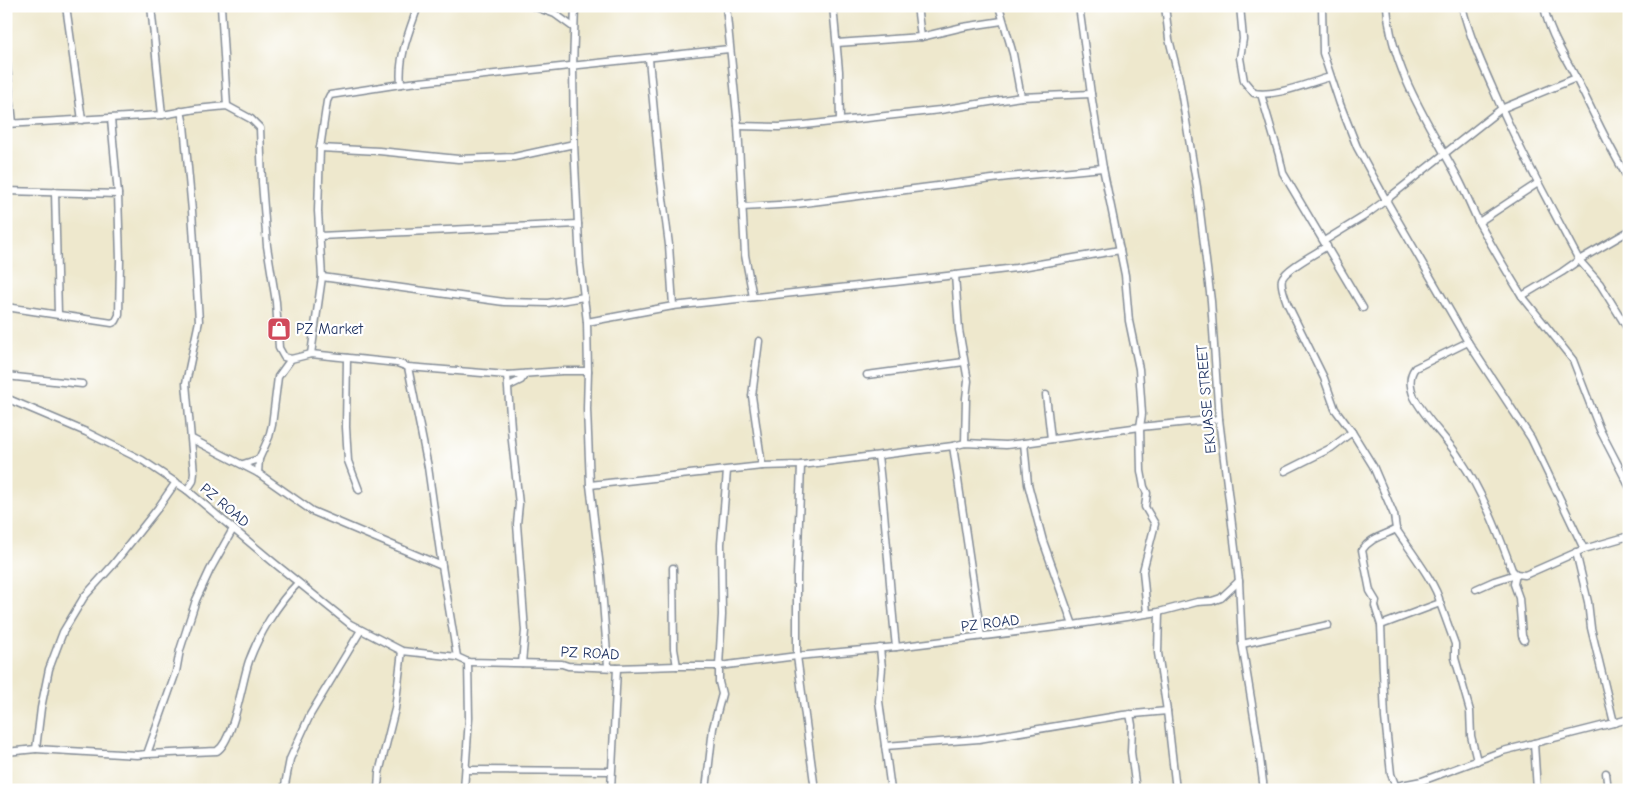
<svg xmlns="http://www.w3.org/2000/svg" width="1635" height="796" viewBox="0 0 1635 796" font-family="'Comic Neue',sans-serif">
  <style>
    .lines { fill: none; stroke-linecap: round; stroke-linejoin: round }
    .street-casing { stroke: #848c96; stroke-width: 9 }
    .street { stroke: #fff; stroke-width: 6 }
    .labels { text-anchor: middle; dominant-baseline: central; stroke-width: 4.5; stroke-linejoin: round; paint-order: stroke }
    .poi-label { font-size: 15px; fill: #1b2f5e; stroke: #fff; text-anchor: start }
    .street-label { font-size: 15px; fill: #1b2f5e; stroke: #fff }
  </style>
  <rect width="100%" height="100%" fill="#fff"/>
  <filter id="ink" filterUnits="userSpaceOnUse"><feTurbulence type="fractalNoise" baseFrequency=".02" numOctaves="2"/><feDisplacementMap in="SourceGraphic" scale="10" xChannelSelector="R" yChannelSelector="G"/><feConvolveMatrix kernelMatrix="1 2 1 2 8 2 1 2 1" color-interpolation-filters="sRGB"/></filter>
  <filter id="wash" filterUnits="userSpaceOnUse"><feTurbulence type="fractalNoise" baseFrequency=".0096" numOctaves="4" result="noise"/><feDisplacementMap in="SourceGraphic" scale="20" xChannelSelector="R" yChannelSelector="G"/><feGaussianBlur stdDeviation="1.12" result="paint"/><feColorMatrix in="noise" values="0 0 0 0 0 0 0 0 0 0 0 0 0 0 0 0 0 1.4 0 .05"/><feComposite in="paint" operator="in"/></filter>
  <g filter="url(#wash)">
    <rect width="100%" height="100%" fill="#eee8cd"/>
  </g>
  <g filter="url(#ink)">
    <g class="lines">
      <!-- street casing -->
      <g class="street-casing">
        <g id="street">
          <polyline points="66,6 82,120"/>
          <polyline points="151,6 162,115"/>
          <polyline points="221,6 227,106"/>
          <polyline points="533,6 555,14 573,27"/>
          <polyline points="575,6 573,67 574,144 580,264 587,322 588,371 587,409 590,485 601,576 608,666"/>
          <polyline points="726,6 738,126 745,255 753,297"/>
          <polyline points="833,6 839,71 840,121"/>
          <polyline points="917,6 921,37"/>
          <polyline points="999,6 1013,54 1021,97"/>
          <polyline points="1079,6 1091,94 1103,168 1125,275 1129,321 1139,369 1142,414 1140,427 1141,471 1144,487 1147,493 1145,507 1155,524 1143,571 1147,613"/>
          <polyline points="1165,6 1169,39 1179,79 1197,187 1211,301 1219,419 1239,581 1242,644 1257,735 1264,790"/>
          <path d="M1240,6L1243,39L1240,58L1244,81L1254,93C1276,97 1308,83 1330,77"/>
          <polyline points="1322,6 1323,53 1340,104 1357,147 1386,200 1468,342 1531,438 1584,549"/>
          <path d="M1387,6C1391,69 1429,124 1458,178C1466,193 1472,209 1479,223C1493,248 1507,272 1522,296L1573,360L1600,430L1629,486"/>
          <path d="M1462,6C1469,35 1481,62 1493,89C1518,147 1549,203 1579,260L1562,272L1522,296"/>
          <path d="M1544,6C1549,34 1565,56 1577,80C1594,114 1609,148 1629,180"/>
          <polyline points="837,43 921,37 963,27 1002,21"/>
          <polyline points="6,57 13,123"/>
          <polyline points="649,59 660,175 669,245 673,306"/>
          <path d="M401,84C398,57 409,32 418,6"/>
          <polyline points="1261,94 1279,155 1283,173 1363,308"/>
          <polyline points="181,111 184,125 192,211 199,321 186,383 194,473 193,481 187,490"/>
          <polyline points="6,124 162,115 196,109 227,106 251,119 260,128 262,182 267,246 276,302 279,348 284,357 291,359"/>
          <polyline points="738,126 779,127 804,125 940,110 1021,97 1091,94"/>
          <polyline points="320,148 379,151 458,159 514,157 574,144"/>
          <polyline points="6,191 118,194"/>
          <polyline points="55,192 58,314"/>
          <polyline points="742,207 796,204 1008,177 1103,168"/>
          <polyline points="1479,222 1538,183"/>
          <polyline points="1629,231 1579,260 1600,284 1629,331"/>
          <polyline points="319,236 578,224"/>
          <polyline points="1324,241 1363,217 1386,200 1501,109 1576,78"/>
          <path d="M1327,246C1317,253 1286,268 1282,279C1280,286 1285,296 1287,303L1324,378L1335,409L1352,432L1373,466L1394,515L1396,529C1384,536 1371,537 1362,550L1370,591L1376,601L1375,606L1381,625L1385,718L1391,774L1397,790"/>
          <polyline points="955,275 959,330 968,381 966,398 965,443"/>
          <polyline points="322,277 504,302 548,303 584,297"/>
          <polyline points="6,307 112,323 116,321 119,315 120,260 118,194 111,119"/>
          <polyline points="587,322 673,306 895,282 1016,268 1120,250"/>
          <polyline points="759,341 752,396 762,466"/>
          <path d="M1468,342L1415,368C1408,377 1410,387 1414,397C1426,420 1446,437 1460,459C1483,493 1498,532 1512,570L1516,574L1525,575L1584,549L1629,536"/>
          <polyline points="311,354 322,277 318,211 320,148 327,101 330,95 401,84 729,49"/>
          <polyline points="347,358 346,427 348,461 359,490"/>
          <polyline points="408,367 428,467 442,566 457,657"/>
          <polyline points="507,375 512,441 519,504 517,524 525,631 522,663"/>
          <polyline points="867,375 964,362"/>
          <polyline points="6,376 82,384"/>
          <polyline points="509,386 521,380 525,374"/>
          <polyline points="1046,395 1051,439"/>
          <polyline points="6,398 86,432 142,460 187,490 273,562 350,624 402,651 457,657 468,662 562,664 568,666 617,668 677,666 719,666 797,656 896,647 1073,625 1159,612 1197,602 1212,601 1221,598 1239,581"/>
          <polyline points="192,439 258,473 312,511 442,566"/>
          <polyline points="1024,443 1028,484 1043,541 1073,625"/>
          <polyline points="953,446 981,636"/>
          <path d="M878,456C886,519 889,583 896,647"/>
          <polyline points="243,464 259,459"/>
          <polyline points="801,465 797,576 797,656 815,790"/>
          <polyline points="1285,471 1331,448 1352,432"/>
          <polyline points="258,473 259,459 269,437 272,425 278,377 291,359 311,354 397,363 408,367 507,375 562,371 588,371"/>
          <polyline points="590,485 762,466 801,465 953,446 965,443 1006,445 1024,443 1140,427 1219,419"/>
          <polyline points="1576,552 1588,602 1591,628 1614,723"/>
          <polyline points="673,568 674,649 677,666"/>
          <polyline points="1476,589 1494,581 1516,574 1514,584 1519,598 1522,636 1524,640"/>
          <polyline points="1440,603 1455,644 1455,658 1470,711 1471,736 1477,761"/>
          <polyline points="1159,612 1158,653 1167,711 1176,790"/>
          <path d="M1381,625L1440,603C1438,586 1407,546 1396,529"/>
          <polyline points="1242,644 1328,625"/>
          <polyline points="880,648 882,668 879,701 891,790"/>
          <polyline points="1130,714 1132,725 1131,752 1136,790"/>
          <polyline points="1534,743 1537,790"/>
          <polyline points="885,746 979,739 1123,715 1167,711"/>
          <polyline points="36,749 137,755 147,754 176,672 180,650 196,600 210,570 233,529"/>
          <polyline points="6,752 36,749 41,708 49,669 63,632 84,597 112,566 158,508 176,482"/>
          <path d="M147,754L217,751C234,740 242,681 249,661C259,634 278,603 298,583"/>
          <polyline points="466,770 611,771"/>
          <polyline points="1606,773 1608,790"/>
          <polyline points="1396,786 1422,781 1503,751 1629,719"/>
          <polyline points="284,790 290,759 310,715 361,630"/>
          <polyline points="378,790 379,773 395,709 402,651"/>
          <polyline points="464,790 469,718 468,662"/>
          <polyline points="611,790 617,668"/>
          <polyline points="706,790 713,728 722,694 719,682 719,666 722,615 721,544 727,471"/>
          <polyline points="1124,790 1136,789"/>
        </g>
      </g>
      <!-- street -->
      <use href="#street" class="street"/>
    </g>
  </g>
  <!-- icons -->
  <defs>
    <g id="shop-square" transform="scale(1.25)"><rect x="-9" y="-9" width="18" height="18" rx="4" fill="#d1495b" stroke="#fff"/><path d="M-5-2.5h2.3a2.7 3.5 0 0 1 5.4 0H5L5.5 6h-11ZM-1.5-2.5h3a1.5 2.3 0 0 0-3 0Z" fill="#fff"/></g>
  </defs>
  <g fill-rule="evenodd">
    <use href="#shop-square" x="279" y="329"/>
  </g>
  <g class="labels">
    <!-- poi labels -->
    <g class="poi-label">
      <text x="296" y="329">PZ Market</text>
    </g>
    <!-- street labels -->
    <g class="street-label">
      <text transform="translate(1206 399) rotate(-95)">EKUASE STREET</text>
      <text transform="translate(225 505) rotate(40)">PZ ROAD</text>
      <text transform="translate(990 623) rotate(-7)">PZ ROAD</text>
      <text transform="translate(590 653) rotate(3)">PZ ROAD</text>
    </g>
  </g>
  <!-- margin -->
  <rect width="1635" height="796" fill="none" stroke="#fff" stroke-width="25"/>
</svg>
